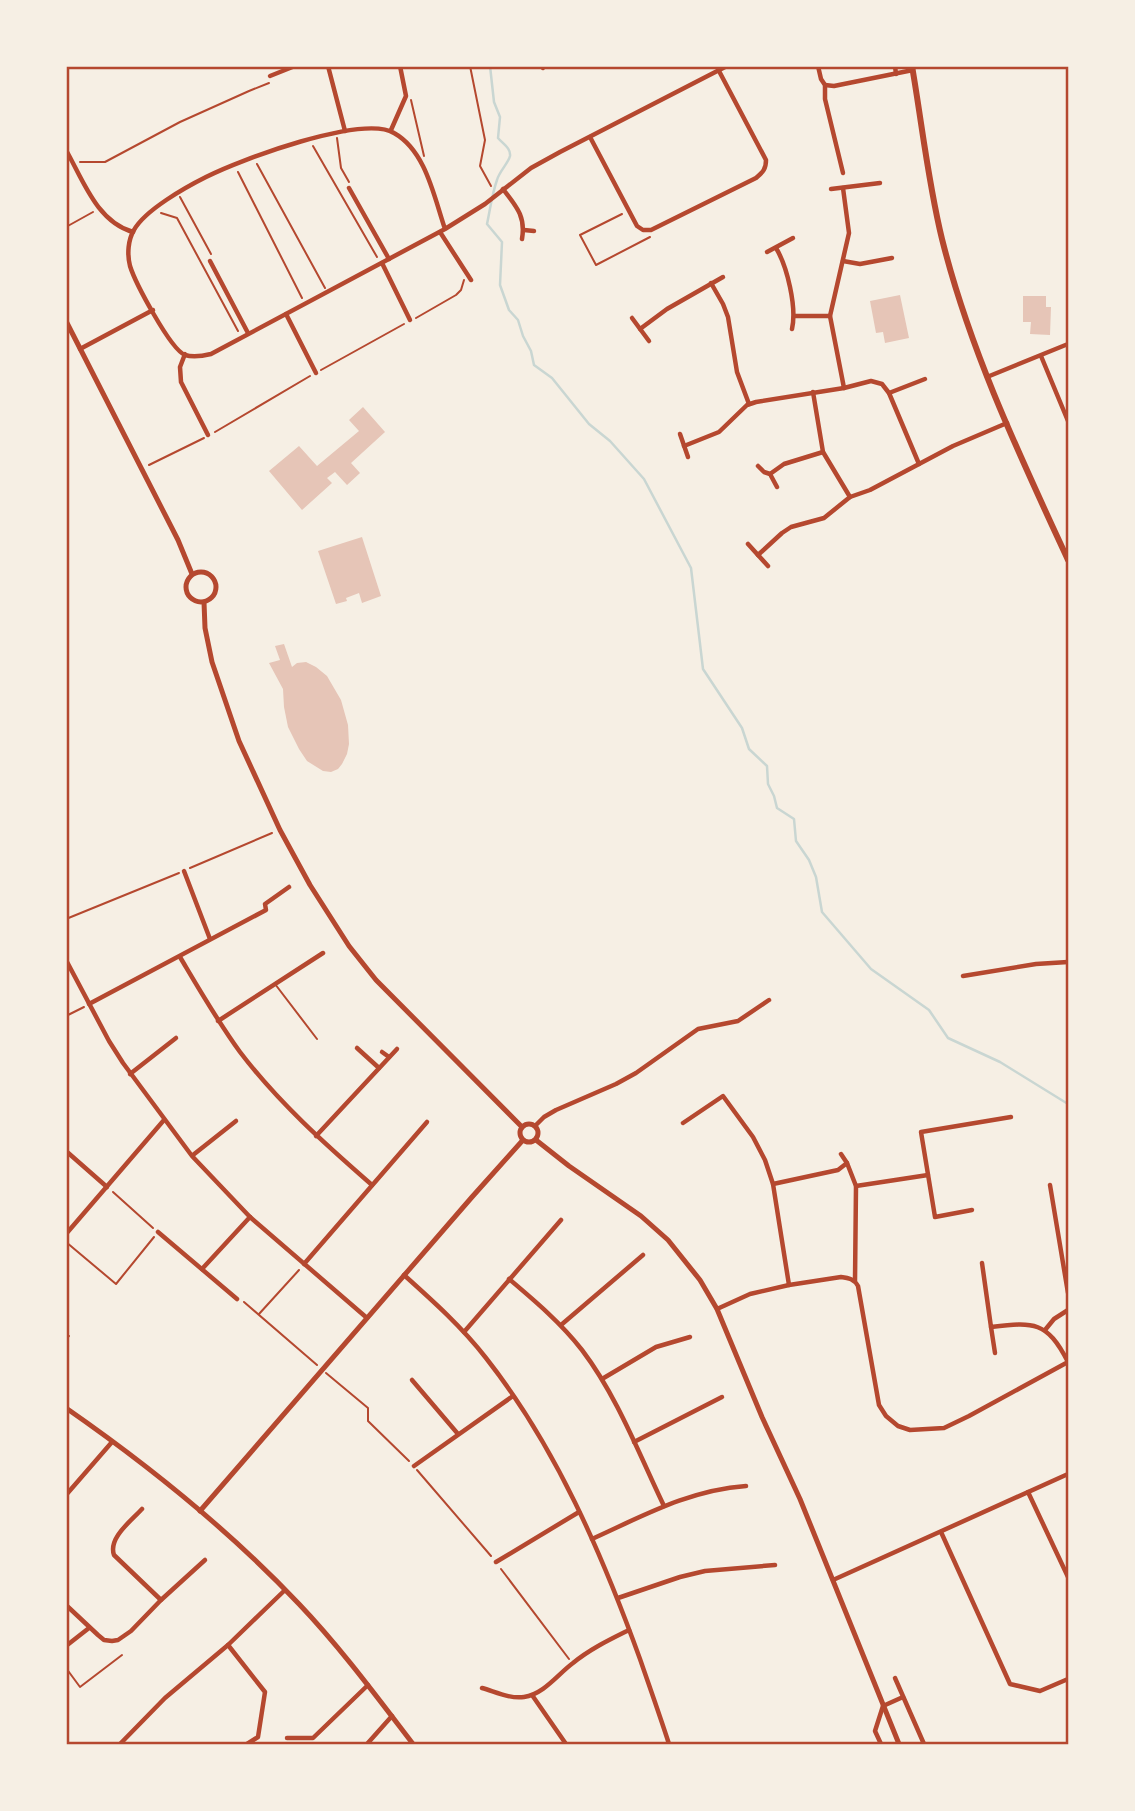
<svg xmlns="http://www.w3.org/2000/svg" width="1135" height="1811" viewBox="0 0 1135 1811" font-family="'Roboto Serif',serif">
  <style>
    .lines { fill: none; stroke-linecap: round; stroke-linejoin: round }
    .stream { stroke: #c9d6d2; stroke-width: 2.5 }
    .building { fill: #e6c5b7 }
    .path { stroke: #b5482f; stroke-width: 2 }
    .service { stroke: #b5482f; stroke-width: 2 }
    .minor { stroke: #b5482f; stroke-width: 4.5 }
    .tertiary { stroke: #b5482f; stroke-width: 5 }
    .primary { stroke: #b5482f; stroke-width: 6 }
    .neatline { fill: none; stroke: #b5482f; stroke-width: 2.5 }
  </style>
  <rect width="100%" height="100%" fill="#f6efe4"/>
  <g class="lines">
    <!-- stream -->
    <path class="stream" d="M490,66L494,102L500,117L498,138C503,144 511,148 510,156C509,162 499,172 497,180C492,194 490,210 487,224L502,242L500,285L509,310L518,320L523,336L531,351L534,365L552,378L589,424L610,441L644,479L691,568L703,669L742,728L749,749L767,766L768,784L774,796L777,808L794,819L796,841L809,860L816,877L822,912L871,969L929,1010L948,1038L1000,1062L1068,1104"/>
  </g>
  <!-- building -->
  <g class="building">
    <polygon points="900,295 909,338 885,343 883,332 876,333 870,301"/>
    <polygon points="1023,296 1046,296 1046,307 1051,307 1050,335 1030,334 1031,322 1023,322"/>
    <polygon points="363,407 385,432 351,463 360,473 347,485 335,472 327,478 332,483 302,510 269,471 299,446 317,466 359,431 349,420"/>
    <polygon points="362,537 381,596 362,603 359,593 346,598 347,601 336,604 318,551"/>
    <polygon points="284,644 292,667 297,663 306,662 316,667 327,676 341,700 348,725 349,744 347,754 342,764 338,769 331,772 323,771 307,761 299,749 288,727 284,707 283,689 269,663 280,660 275,646"/>
  </g>
  <g class="lines">
    <!-- path -->
    <g class="path">
      <polyline points="470,66 485,140 480,166 491,186"/>
      <polyline points="411,100 424,156"/>
      <polyline points="337,138 341,168 349,182"/>
      <polyline points="313,146 377,257"/>
      <polyline points="80,162 105,162 180,122 249,91 269,83"/>
      <polyline points="257,164 325,288"/>
      <polyline points="238,172 302,298"/>
      <polyline points="180,197 211,254"/>
      <polyline points="161,213 177,218 238,331"/>
      <polyline points="622,214 580,235 596,265 650,237"/>
      <polyline points="66,227 93,212"/>
      <polyline points="416,318 456,295 461,290 464,280"/>
      <polyline points="321,370 404,324"/>
      <polyline points="215,432 310,376"/>
      <polyline points="149,465 204,438"/>
      <polyline points="190,868 272,833"/>
      <polyline points="66,919 179,873"/>
      <polyline points="66,1016 84,1007"/>
      <polyline points="113,1192 153,1228"/>
      <polyline points="66,1242 116,1284 154,1237"/>
      <polyline points="244,1302 317,1365"/>
      <polyline points="259,1314 299,1270"/>
      <polyline points="66,1334 69,1336 66,1339"/>
      <polyline points="326,1373 368,1408 368,1421 409,1461"/>
      <polyline points="417,1470 491,1556"/>
      <polyline points="501,1569 569,1659"/>
      <polyline points="66,1668 80,1687 122,1655"/>
    </g>
    <!-- service -->
    <polyline class="service" points="275,984 317,1039"/>
    <!-- minor -->
    <g class="minor">
      <polyline points="328,66 345,131"/>
      <polyline points="542,66 543,68"/>
      <polyline points="818,66 821,79 825,85 825,99 843,173"/>
      <polyline points="895,66 896,74"/>
      <polyline points="270,76 295,66"/>
      <polyline points="825,85 834,86 913,70"/>
      <polyline points="391,130 406,96 400,66"/>
      <path d="M590,137L637,226L643,230H651L756,178C763,172 766,169 766,160L719,71"/>
      <path d="M66,150C83,180 97,222 133,232"/>
      <polyline points="349,188 389,259"/>
      <polyline points="843,188 849,233 830,316 844,388"/>
      <path d="M503,189C516,206 526,216 522,239"/>
      <polyline points="831,189 880,183"/>
      <path d="M445,229C434,197 426,151 394,133C363,114 239,160 206,177C186,187 145,210 134,230C128,240 127,254 130,266C135,282 170,349 185,355C194,358 203,356 211,354L445,229L485,204L531,168L560,152L727,66"/>
      <polyline points="524,230 534,231"/>
      <polyline points="440,232 471,280"/>
      <path d="M776,248C787,266 797,307 792,329"/>
      <polyline points="767,252 793,238"/>
      <polyline points="210,261 248,333"/>
      <polyline points="843,261 860,264 892,258"/>
      <polyline points="382,263 410,320"/>
      <polyline points="711,283 723,304 728,317 737,372 749,404"/>
      <polyline points="286,314 316,373"/>
      <polyline points="794,316 830,316"/>
      <polyline points="632,318 649,341"/>
      <polyline points="640,329 667,309 723,277"/>
      <polyline points="80,349 153,310"/>
      <polyline points="185,354 180,367 181,382 208,435"/>
      <polyline points="1041,356 1068,421"/>
      <polyline points="987,377 1068,344"/>
      <polyline points="813,392 823,452 850,497"/>
      <polyline points="889,393 925,379"/>
      <polyline points="680,434 688,457"/>
      <polyline points="684,446 719,432 747,405 756,402 844,388 871,381 882,384 889,393 919,464"/>
      <polyline points="758,466 764,472 770,474 777,487"/>
      <polyline points="770,474 784,464 823,452"/>
      <polyline points="748,544 768,566"/>
      <polyline points="758,555 782,533 791,527 824,518 850,497 870,490 953,446 1007,423"/>
      <polyline points="184,871 210,939"/>
      <path d="M180,957C199,989 218,1022 240,1052C278,1102 325,1144 372,1185"/>
      <polyline points="66,960 109,1041 123,1063 192,1156 250,1217 367,1318"/>
      <polyline points="963,976 1036,964 1068,962"/>
      <polyline points="89,1004 266,910 265,904 289,887"/>
      <polyline points="218,1021 323,953"/>
      <polyline points="357,1048 379,1068"/>
      <polyline points="382,1052 389,1057"/>
      <polyline points="130,1074 176,1038"/>
      <polyline points="683,1123 723,1096 753,1137 765,1160 773,1184 789,1285"/>
      <polyline points="535,1126 544,1117 556,1110 616,1084 636,1073 698,1029 738,1021 769,1000"/>
      <polyline points="316,1136 397,1049"/>
      <polyline points="66,1151 107,1187"/>
      <polyline points="841,1154 847,1163 856,1186 855,1281"/>
      <polyline points="193,1155 236,1121"/>
      <polyline points="773,1184 838,1170 847,1163"/>
      <polyline points="1050,1185 1068,1293"/>
      <polyline points="856,1186 928,1175"/>
      <polyline points="972,1210 935,1217 921,1132 1011,1117"/>
      <polyline points="158,1232 237,1299"/>
      <polyline points="66,1234 164,1120"/>
      <path d="M982,1263L991,1327C1034,1322 1047,1321 1068,1362"/>
      <polyline points="304,1264 427,1122"/>
      <polyline points="202,1269 250,1217"/>
      <path d="M404,1275C433,1301 462,1327 486,1358C556,1447 602,1554 640,1659C650,1688 660,1716 669,1744"/>
      <path d="M509,1279C535,1301 561,1323 582,1350C617,1396 639,1454 664,1506"/>
      <path d="M717,1309L750,1294L789,1285L841,1277C849,1278 854,1279 858,1286L879,1405L886,1416L898,1426L910,1430L944,1428L969,1416L1068,1362"/>
      <polyline points="561,1325 643,1255"/>
      <polyline points="991,1327 995,1353"/>
      <polyline points="1045,1330 1054,1319 1068,1310"/>
      <polyline points="464,1332 561,1220"/>
      <polyline points="602,1379 656,1347 690,1337"/>
      <polyline points="412,1380 458,1434"/>
      <polyline points="634,1442 722,1397"/>
      <polyline points="414,1466 513,1396"/>
      <polyline points="1028,1492 1068,1577"/>
      <polyline points="66,1495 112,1442"/>
      <path d="M142,1509C131,1521 108,1538 114,1555L161,1600"/>
      <polyline points="941,1532 1010,1684 1040,1691 1068,1679"/>
      <path d="M592,1539C643,1516 689,1490 746,1486"/>
      <polyline points="496,1562 579,1512"/>
      <polyline points="833,1580 1068,1474"/>
      <polyline points="618,1598 680,1577 705,1571 775,1565"/>
      <polyline points="66,1605 98,1635 104,1640 112,1641 118,1640 131,1631 161,1600 205,1560"/>
      <polyline points="228,1645 265,1692 258,1737 247,1744"/>
      <polyline points="66,1646 89,1628"/>
      <polyline points="895,1678 924,1744"/>
      <path d="M482,1688C496,1692 510,1699 524,1697C544,1694 558,1674 573,1663C590,1649 609,1640 629,1630"/>
      <polyline points="532,1695 566,1744"/>
      <polyline points="287,1738 313,1738 368,1685"/>
      <polyline points="120,1744 165,1698 228,1645 285,1590"/>
      <polyline points="367,1744 392,1716"/>
      <polyline points="881,1744 875,1731 883,1706 903,1697"/>
    </g>
    <!-- tertiary -->
    <g class="tertiary">
      <polyline points="66,321 178,540 192,574"/>
      <circle cx="201" cy="587" r="15"/>
      <polyline points="204,602 205,628 212,662 239,741 280,830 310,885 349,946 376,980 522,1127"/>
      <circle cx="529" cy="1133" r="9"/>
      <polyline points="536,1140 569,1166 641,1216 668,1240 700,1280 717,1309 762,1417 800,1499 899,1744"/>
      <path d="M66,1408C148,1465 231,1532 299,1604C340,1647 377,1697 413,1744"/>
      <polyline points="200,1511 472,1197 523,1140"/>
    </g>
    <!-- primary -->
    <path class="primary" d="M912,66C922,124 928,182 942,239C970,351 1020,456 1068,560"/>
  </g>
  <!-- border -->
  <rect width="1135" height="1811" fill="none" stroke="#f6efe4" stroke-width="136"/>
  <rect x="68" y="68" width="999" height="1675" class="neatline"/>
</svg>
